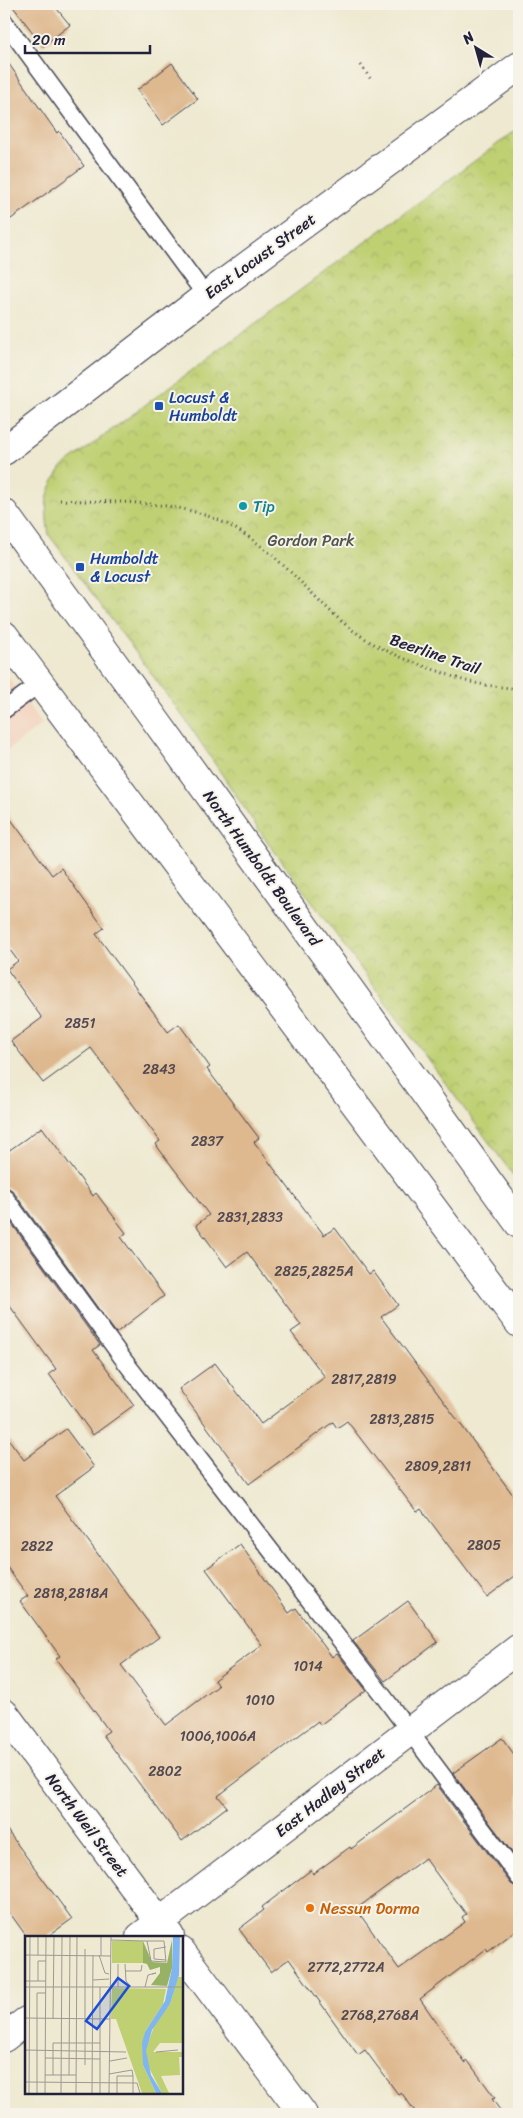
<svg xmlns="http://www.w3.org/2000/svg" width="523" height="2118" viewBox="0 0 523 2118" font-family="Sriracha,sans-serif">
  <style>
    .built { fill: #f3d4bf }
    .park { fill: url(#park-crowns); stroke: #707957 }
    .building { fill: #deb88e; fill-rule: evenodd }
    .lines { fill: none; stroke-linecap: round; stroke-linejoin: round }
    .lane-casing { stroke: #414051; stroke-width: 19 }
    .street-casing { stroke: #414051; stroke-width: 30 }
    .secondary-casing { stroke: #414051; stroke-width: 30 }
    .path { stroke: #414051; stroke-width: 3; stroke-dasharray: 1 4; stroke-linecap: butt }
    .lane { stroke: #fff; stroke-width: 16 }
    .street { stroke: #fff; stroke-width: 28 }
    .secondary { stroke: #fff; stroke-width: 28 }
    .transit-dot { fill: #1a4fb4; stroke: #f7f3e8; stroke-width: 2 }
    .culture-dot { fill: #0f9aa8; stroke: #f7f3e8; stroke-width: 2 }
    .food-dot { fill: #e8710a; stroke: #f7f3e8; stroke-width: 2 }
    .labels { text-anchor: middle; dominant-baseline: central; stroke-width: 4; stroke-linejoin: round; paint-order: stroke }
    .number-label { font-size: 14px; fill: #514850 }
    .street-label { font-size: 16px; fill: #22223b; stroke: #f7f3e8 }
    .transit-label { font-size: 16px; fill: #164399; stroke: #f7f3e8; text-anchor: start }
    .culture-label { font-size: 16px; fill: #0d838f; stroke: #f7f3e8; text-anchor: start }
    .park-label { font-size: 16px; fill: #51564c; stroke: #f7f3e8 }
    .food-label { font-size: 16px; fill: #c56008; stroke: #f7f3e8; text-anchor: start }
    .inset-road { fill: none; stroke: #9c9994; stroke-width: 1 }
    .view { fill: #1d4ed8; fill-opacity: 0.15; stroke: #1d4ed8; stroke-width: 2.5 }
    .inset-edge { fill: none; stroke: #22223b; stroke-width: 2.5 }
  </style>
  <defs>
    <pattern id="park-crowns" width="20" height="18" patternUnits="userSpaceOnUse" patternTransform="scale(1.25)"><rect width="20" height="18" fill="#bfd073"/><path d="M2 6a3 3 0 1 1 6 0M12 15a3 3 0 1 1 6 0" fill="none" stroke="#a4b264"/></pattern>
  </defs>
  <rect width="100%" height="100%" fill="#f7f3e8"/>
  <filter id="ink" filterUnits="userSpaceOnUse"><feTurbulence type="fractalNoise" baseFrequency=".02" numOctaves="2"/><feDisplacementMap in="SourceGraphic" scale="10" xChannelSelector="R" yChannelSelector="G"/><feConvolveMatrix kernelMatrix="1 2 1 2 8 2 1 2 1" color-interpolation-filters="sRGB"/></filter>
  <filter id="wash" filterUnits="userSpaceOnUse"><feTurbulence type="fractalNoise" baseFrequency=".0096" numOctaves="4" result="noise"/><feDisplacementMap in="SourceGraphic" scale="20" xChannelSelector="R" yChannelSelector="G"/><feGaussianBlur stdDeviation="1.12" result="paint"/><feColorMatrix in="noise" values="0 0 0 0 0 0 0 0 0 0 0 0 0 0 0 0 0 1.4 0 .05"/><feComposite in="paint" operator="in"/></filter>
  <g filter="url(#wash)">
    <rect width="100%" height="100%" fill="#eee9d0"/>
    <!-- built -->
    <polygon class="built" points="4,672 42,724 4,753"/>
    <!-- park -->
    <path class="park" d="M519,128V1183L261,833L187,722L49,535C44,503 45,492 63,466Z"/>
    <g id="blocks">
      <!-- building -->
      <g class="building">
        <polygon points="11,4 53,4 70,25 43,46"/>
        <polygon points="4,57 57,133 59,131 84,166 4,224"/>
        <polygon points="172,63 198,99 163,125 137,90"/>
        <polygon points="4,810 52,875 61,868 104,928 96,934 168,1032 179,1024 210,1067 207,1069 259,1138 254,1142 324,1235 335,1228 369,1274 373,1271 398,1305 381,1317 519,1503 519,1573 487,1597 421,1509 417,1512 347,1421 337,1428 333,1422 249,1484 179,1389 215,1363 261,1424 325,1377 291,1332 301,1325 247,1252 227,1267 196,1225 209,1215 159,1149 156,1144 160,1141 91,1048 43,1083 11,1041 42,1018 7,969 18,961 4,942"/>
        <polygon points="42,1127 93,1196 96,1193 126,1233 121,1237 164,1296 116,1333 12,1190 4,1186 4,1154"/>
        <polygon points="4,1213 100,1345 93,1350 134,1405 93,1435 49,1374 56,1369 4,1298"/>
        <polygon points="66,1429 94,1467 55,1496 159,1637 121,1665 166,1725 218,1686 214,1680 262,1645 206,1569 240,1544 289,1613 296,1608 332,1657 337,1653 366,1690 320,1725 318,1721 218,1796 227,1807 182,1841 103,1735 109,1731 56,1659 60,1656 20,1601 28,1596 4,1563 4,1433 24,1460"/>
        <polygon points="408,1601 438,1642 385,1681 353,1641"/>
        <polygon points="502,1738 519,1761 519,1862 453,1773"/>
        <path d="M437,1785L511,1884L519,1888V1928L488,1952L486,1949L420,1999L465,2063L468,2061L495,2098L492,2099L503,2114H417L401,2092L398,2094L365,2050L358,2055L289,1959L271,1972L239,1929L264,1910L262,1907L311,1870L313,1874L350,1847L351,1849ZM425,1858L466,1914L462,1917L465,1922L399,1969L356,1909Z"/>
        <polygon points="4,1826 72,1919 47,1937 27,1937 4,1905"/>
      </g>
    </g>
  </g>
  <g filter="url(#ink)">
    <use href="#blocks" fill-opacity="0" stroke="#414051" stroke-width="1"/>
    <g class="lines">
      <!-- lane casing -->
      <g class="lane-casing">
        <g id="lane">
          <polyline points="4,21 206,296"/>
          <polyline points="4,710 39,684"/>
          <polyline points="4,1196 126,1363 384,1697 519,1878"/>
        </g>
      </g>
      <!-- street casing -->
      <g class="street-casing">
        <g id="street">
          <polyline points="4,1713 170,1936"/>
          <polyline points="140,1937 519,1648"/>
          <polyline points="181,1951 303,2114"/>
          <polyline points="4,2038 26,2021"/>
        </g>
      </g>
      <!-- secondary casing -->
      <g class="secondary-casing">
        <g id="secondary">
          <polyline points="4,451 206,296 519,66"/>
          <polyline points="4,513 151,714 519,1224"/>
          <polyline points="4,635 519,1323"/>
        </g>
      </g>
      <!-- path -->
      <g class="path">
        <polyline points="361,65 372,81"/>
        <path d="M60,500C113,503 166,499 216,519C266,540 300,584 339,619C368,645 402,659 438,671C449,675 460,680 471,682C486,686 503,687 519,689"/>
      </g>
      <!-- lane -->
      <use href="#lane" class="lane"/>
      <!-- street -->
      <use href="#street" class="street"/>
      <!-- secondary -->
      <use href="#secondary" class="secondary"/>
    </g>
  </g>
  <!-- markers -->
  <g class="transit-dot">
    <rect x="154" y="401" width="10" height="10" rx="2.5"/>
    <rect x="75" y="562" width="10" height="10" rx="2.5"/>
  </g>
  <circle class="culture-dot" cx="243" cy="506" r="5"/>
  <circle class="food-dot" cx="310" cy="1908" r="5"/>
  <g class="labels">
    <!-- number labels -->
    <g class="number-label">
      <text x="80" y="1023">2851</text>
      <text x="159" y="1069">2843</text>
      <text x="207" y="1141">2837</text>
      <text x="250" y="1217">2831,2833</text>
      <text x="314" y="1271">2825,2825A</text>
      <text x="364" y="1379">2817,2819</text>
      <text x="402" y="1419">2813,2815</text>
      <text x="438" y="1466">2809,2811</text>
      <text x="484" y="1545">2805</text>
      <text x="37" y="1546">2822</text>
      <text x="71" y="1593">2818,2818A</text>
      <text x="308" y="1666">1014</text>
      <text x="260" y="1700">1010</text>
      <text x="218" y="1736">1006,1006A</text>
      <text x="165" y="1771">2802</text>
      <text x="346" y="1967">2772,2772A</text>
      <text x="380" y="2015">2768,2768A</text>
    </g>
    <!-- street labels -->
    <g class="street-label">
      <text transform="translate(260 256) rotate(-36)">East Locust Street</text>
      <text transform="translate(435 654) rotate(19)">Beerline Trail</text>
      <text transform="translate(262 868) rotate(54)">North Humboldt Boulevard</text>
      <text transform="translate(330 1792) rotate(-38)">East Hadley Street</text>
      <text transform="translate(87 1825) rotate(53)">North Weil Street</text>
    </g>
    <!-- transit labels -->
    <g class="transit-label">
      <text x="169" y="397">Locust &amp;<tspan x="169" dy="18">Humboldt</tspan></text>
      <text x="90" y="558">Humboldt<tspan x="90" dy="18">&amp; Locust</tspan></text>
    </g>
    <!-- culture labels -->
    <g class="culture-label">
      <text x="253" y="506">Tip</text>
    </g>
    <!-- park labels -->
    <g class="park-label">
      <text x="311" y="540">Gordon Park</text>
    </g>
    <!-- food labels -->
    <g class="food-label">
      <text x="320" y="1908">Nessun Dorma</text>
    </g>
  </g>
  <!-- overview -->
  <g transform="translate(25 1936)">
    <rect width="158" height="158" fill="#eee9d0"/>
    <path d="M147,4V32L142,50L126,49L135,37V31L125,34L122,28L118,27V5L127,26L142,27Z" fill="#97b265"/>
    <path d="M87,5H118V27H87ZM87,52L141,53L138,68L120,96L118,129L131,157H117L91,83H86Z" fill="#bfd073"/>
    <path d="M153,41H157V107H135L128,116H157V121H154L155,139L136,140L144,157H137L121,126V112L130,88L145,68Z" fill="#bfd073"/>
    <path d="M95 83a6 6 0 1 1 12 0a6 6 0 1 1-12 0Z" fill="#bfd073"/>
    <path d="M148,0H155L154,39L145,68L127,94L121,115L126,139L137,157H131L118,129L117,107L120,96L140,65L147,32Z" fill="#80b6ef"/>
    <path class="inset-road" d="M86,4L120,5H139L141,26L126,25L122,5M0,19L86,20M13,19V0M74,19L80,37L84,38M76,20V0M141,24L129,23V13L141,11M100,28L101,45L106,51M101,35H116L117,29M68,44L84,43M0,45H21M13,45V25H21M0,51H158M93,51V28M120,51L123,39L131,37L127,38M0,82L85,83M28,83L29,0M0,114L101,116M131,116L153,114M20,122L75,123M85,125L102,122M60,129V13M84,138L107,134L108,140M20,139H28V107H75M28,139H51M44,139L45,0M0,146L112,147L115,157M4,157L5,0M12,157V57H21M20,157L21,0M36,157L37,0M51,157L52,0M67,157L68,19M75,157V51M84,157L86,0M92,157V140H108V157"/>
    <path class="view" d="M93,42L104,50L72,93L61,85Z"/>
    <rect width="158" height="158" class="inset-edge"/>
  </g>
  <!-- margin -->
  <rect width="523" height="2118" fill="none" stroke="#f7f3e8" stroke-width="20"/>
  <!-- north arrow -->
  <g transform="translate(476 48) rotate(323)" stroke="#f7f3e8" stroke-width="4" paint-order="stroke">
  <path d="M0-4L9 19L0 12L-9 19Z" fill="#22223b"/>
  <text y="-8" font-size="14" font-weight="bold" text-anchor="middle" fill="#22223b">N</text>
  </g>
  <!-- scale -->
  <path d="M25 45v8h125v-8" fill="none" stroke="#22223b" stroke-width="2.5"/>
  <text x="32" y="45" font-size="15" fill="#22223b" stroke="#f7f3e8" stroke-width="4" paint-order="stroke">20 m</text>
</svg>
